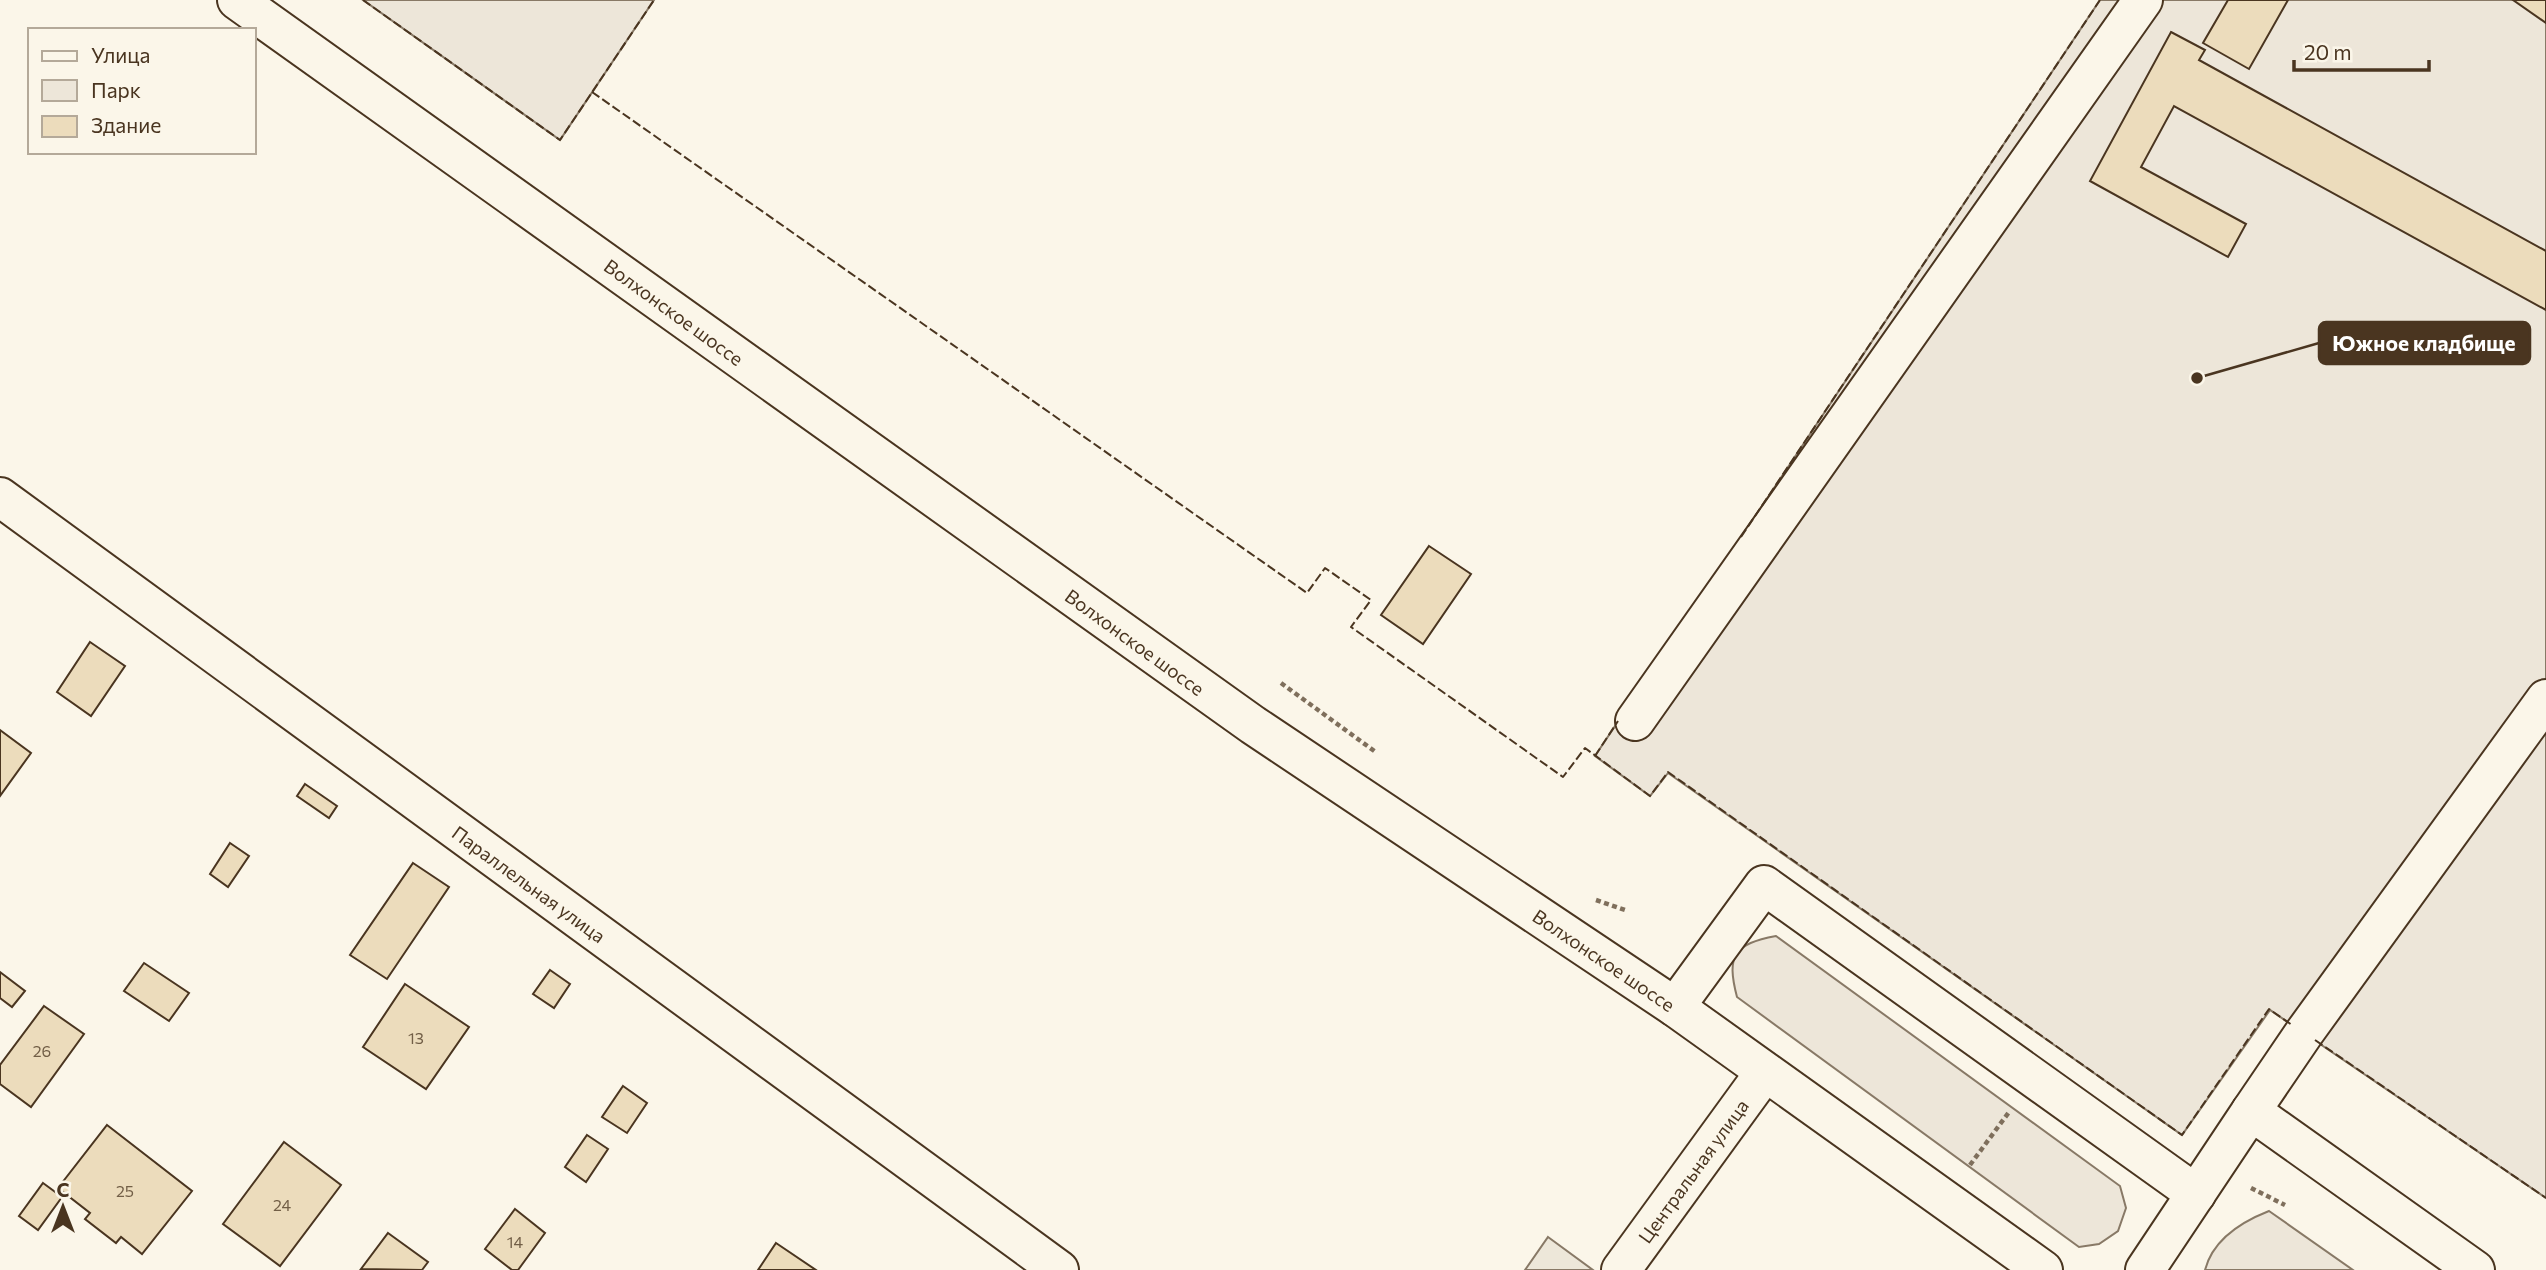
<svg xmlns="http://www.w3.org/2000/svg" width="2546" height="1270" viewBox="0 0 2546 1270" font-family="Commissioner,sans-serif">
  <style>
    .green { fill: #ede6d9; stroke: #887966; stroke-width: 2 }
    .parking { fill: #ede7d9; stroke: #887966; stroke-width: 2 }
    .building { fill: #ecdcbc; stroke: #4a3520; stroke-width: 2 }
    .lines { fill: none; stroke-linecap: round; stroke-linejoin: round }
    .minor-casing { stroke: #4a3520; stroke-width: 42 }
    .major-casing { stroke: #4a3520; stroke-width: 42 }
    .path { stroke: #7f6f5c; stroke-width: 4.5; stroke-dasharray: 5 3.5; stroke-linecap: butt }
    .minor { stroke: #fbf6e9; stroke-width: 38 }
    .major { stroke: #fbf6e9; stroke-width: 38 }
    .fence { stroke: #4a3520; stroke-width: 2; stroke-dasharray: 9 3.5; stroke-linecap: butt }
    .labels { text-anchor: middle; dominant-baseline: central; stroke-width: 5; stroke-linejoin: round; paint-order: stroke }
    .number-label { font-size: 16px; fill: #725f47 }
    .street-label { font-size: 19px; fill: #4a3520; stroke: #fbf6e9 }
    .leader { fill: none; stroke: #4a3520; stroke-width: 2.5 }
    .callout-dot { fill: #4a3520; stroke: #fbf6e9; stroke-width: 2.5 }
    .callout { fill: #4a3520; stroke: #4a3520; stroke-width: 2.5 }
    .callout-label { font-size: 21px; text-anchor: middle; font-weight: bold; fill: #fff }
  </style>
  <rect width="100%" height="100%" fill="#fbf6e9"/>
  <!-- green -->
  <g class="green">
    <polygon points="363,0 654,0 560,140"/>
    <polygon points="2100,0 2546,0 2546,1198 2270,1010 2182,1135 1668,773 1650,796 1595,756"/>
    <path d="M1776,936L2120,1186L2126,1208L2118,1231L2099,1244L2079,1247L1737,997C1726,955 1734,944 1776,936Z"/>
    <path d="M2269,1211L2353,1270H2205C2213,1239 2241,1222 2269,1211Z"/>
  </g>
  <!-- parking -->
  <polygon class="parking" points="1548,1237 1593,1270 1525,1270"/>
  <!-- building -->
  <g class="building">
    <polygon points="2228,0 2288,0 2249,69 2203,43"/>
    <polygon points="2513,0 2546,0 2546,23"/>
    <polygon points="2171,32 2205,50 2199,60 2546,251 2546,310 2174,106 2141,167 2246,224 2228,257 2090,181"/>
    <polygon points="1429,546 1471,574 1423,644 1381,615"/>
    <polygon points="90,642 125,666 91,716 57,692"/>
    <polygon points="0,730 31,753 0,796"/>
    <polygon points="305,784 337,806 329,818 297,796"/>
    <polygon points="230,843 249,856 228,887 210,874"/>
    <polygon points="413,863 449,887 387,979 350,955"/>
    <polygon points="144,963 189,993 169,1021 124,991"/>
    <polygon points="550,970 570,984 554,1008 533,994"/>
    <polygon points="0,972 25,991 12,1007 0,998"/>
    <polygon points="405,984 469,1027 426,1089 363,1047"/>
    <polygon points="44,1006 84,1034 31,1107 0,1084 0,1065"/>
    <polygon points="623,1086 647,1103 627,1133 602,1117"/>
    <polygon points="107,1125 192,1191 142,1254 121,1237 116,1243 85,1219 90,1213 58,1188"/>
    <polygon points="587,1135 608,1149 586,1182 565,1167"/>
    <polygon points="284,1142 341,1185 280,1266 223,1224"/>
    <polygon points="43,1183 62,1197 38,1230 19,1216"/>
    <polygon points="515,1209 545,1233 518,1270 512,1270 485,1249"/>
    <polygon points="388,1233 428,1262 422,1270 361,1269"/>
    <polygon points="776,1243 816,1270 758,1270"/>
  </g>
  <g class="lines">
    <!-- minor casing -->
    <g class="minor-casing">
      <g id="minor">
        <polyline points="0,497 1059,1270"/>
        <polyline points="1635,721 2143,0"/>
        <polyline points="1675,1007 1764,885 2196,1194"/>
        <polyline points="2251,1111 2304,1033 2546,699"/>
        <polyline points="1621,1270 1765,1072"/>
        <polyline points="2145,1270 2251,1111 2475,1270"/>
      </g>
    </g>
    <!-- major casing -->
    <g class="major-casing">
      <polyline id="major" points="237,0 1253,725 1675,1007 2043,1270"/>
    </g>
    <!-- path -->
    <g class="path">
      <polyline points="1281,683 1377,753"/>
      <polyline points="1596,900 1625,910"/>
      <polyline points="1970,1165 2009,1112"/>
      <polyline points="2251,1188 2285,1205"/>
    </g>
    <!-- minor -->
    <use href="#minor" class="minor"/>
    <!-- major -->
    <use href="#major" class="major"/>
    <!-- fence -->
    <g class="fence">
      <polyline points="363,0 560,140 654,0"/>
      <polyline points="592,92 1307,593 1325,568 1371,600 1351,627 1563,777 1585,748 1650,796 1668,772 2182,1135 2269,1009 2292,1025"/>
      <polyline points="1741,537 2100,0"/>
      <polyline points="1595,756 1618,721"/>
      <polyline points="2315,1040 2546,1198"/>
    </g>
  </g>
  <g class="labels">
    <!-- number labels -->
    <g class="number-label">
      <text x="416" y="1037">13</text>
      <text x="42" y="1050">26</text>
      <text x="125" y="1190">25</text>
      <text x="282" y="1204">24</text>
      <text x="515" y="1241">14</text>
    </g>
    <!-- street labels -->
    <g class="street-label">
      <text transform="translate(674 312) rotate(36)">Волхонское шоссе</text>
      <text transform="translate(1135 642) rotate(36)">Волхонское шоссе</text>
      <text transform="translate(529 884) rotate(36)">Параллельная улица</text>
      <text transform="translate(1604 960) rotate(34)">Волхонское шоссе</text>
      <text transform="translate(1693 1171) rotate(-54)">Центральная улица</text>
    </g>
  </g>
  <!-- callouts -->
  <path class="leader" d="M2197 378L2319 343"/>
  <circle class="callout-dot" cx="2197" cy="378" r="7"/>
  <rect class="callout" x="2319" y="322" width="211" height="42" rx="7"/>
  <g class="callout-label">
    <text x="2424" y="351">Южное кладбище</text>
  </g>
  <!-- legend -->
  <rect x="28" y="28" width="228" height="126" fill="#fbf6e9" stroke="#b4a999" stroke-width="2"/>
  <rect x="42" y="51" width="35" height="10" fill="#fbf6e9" stroke="#b4a999" stroke-width="2"/>
  <text x="91" y="63" font-size="21" fill="#4a3520">Улица</text>
  <rect x="42" y="80" width="35" height="21" fill="#ede6d9" stroke="#b4a999" stroke-width="2"/>
  <text x="91" y="98" font-size="21" fill="#4a3520">Парк</text>
  <rect x="42" y="116" width="35" height="21" fill="#ecdcbc" stroke="#b4a999" stroke-width="2"/>
  <text x="91" y="133" font-size="21" fill="#4a3520">Здание</text>
  <!-- north arrow -->
  <g transform="translate(63 1207)" stroke="#fbf6e9" stroke-width="5" paint-order="stroke">
  <path d="M0-5L12 26L0 18L-12 26Z" fill="#4a3520"/>
  <text y="-10" font-size="19" font-weight="bold" text-anchor="middle" fill="#4a3520">С</text>
  </g>
  <!-- scale -->
  <path d="M2294 60v10h135v-10" fill="none" stroke="#4a3520" stroke-width="3.5"/>
  <text x="2304" y="60" font-size="21" fill="#4a3520" stroke="#fbf6e9" stroke-width="5" paint-order="stroke">20 m</text>
</svg>
